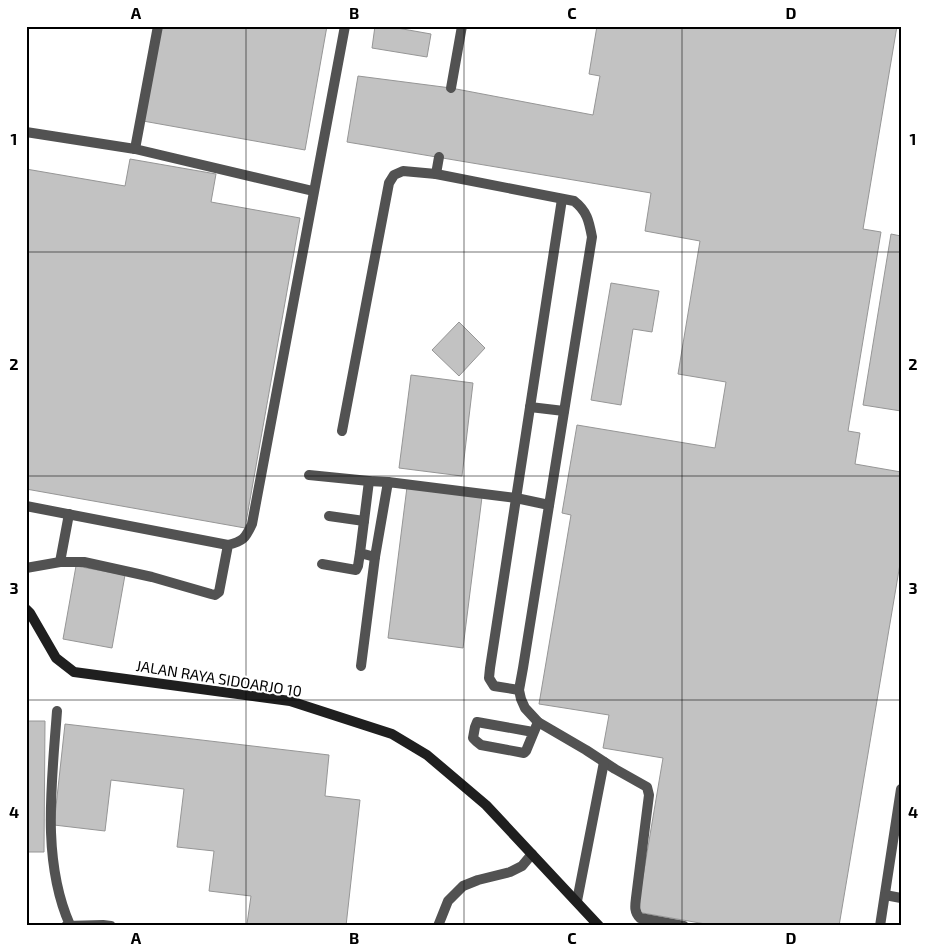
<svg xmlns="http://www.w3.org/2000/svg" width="927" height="952" viewBox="0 0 927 952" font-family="'Exo 2',sans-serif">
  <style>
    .building { fill: #c2c2c2; stroke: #969696 }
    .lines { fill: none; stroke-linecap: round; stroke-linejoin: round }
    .lane { stroke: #525252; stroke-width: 10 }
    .secondary { stroke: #1f1f1f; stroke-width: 10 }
    .grid { fill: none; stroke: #000; stroke-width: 1; stroke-opacity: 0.55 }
    .labels { text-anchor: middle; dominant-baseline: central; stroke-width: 4; stroke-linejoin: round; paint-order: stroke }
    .street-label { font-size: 15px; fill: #000; stroke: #fff }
    .neatline { fill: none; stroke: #000; stroke-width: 2 }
    .grid-label { font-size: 16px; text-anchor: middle; font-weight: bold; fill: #000 }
  </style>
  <rect width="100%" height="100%" fill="#fff"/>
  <!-- building -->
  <g class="building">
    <polygon points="160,26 327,26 305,150 143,121"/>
    <polygon points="375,26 386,26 431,34 427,57 372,48"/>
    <polygon points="597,26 897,26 863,229 881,232 848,431 860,433 855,464 901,472 901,558 839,926 717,926 637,912 663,758 603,748 609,715 539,704 571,515 562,513 577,425 715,448 726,382 678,374 700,241 645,231 651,193 347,142 358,76 451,88 593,115 600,76 589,74"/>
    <polygon points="130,159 216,174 211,202 300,218 245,528 26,489 26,169 125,186"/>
    <polygon points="891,234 901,236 901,411 863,405"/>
    <polygon points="611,283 659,291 652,332 633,329 621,405 591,400"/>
    <polygon points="459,322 485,348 459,376 432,350"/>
    <polygon points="411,375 473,383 462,476 399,468"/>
    <polygon points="407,487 482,497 463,648 388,638"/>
    <polygon points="76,566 125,575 112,648 63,639"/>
    <polygon points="26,721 45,721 44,852 26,852"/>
    <polygon points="65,724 329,755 325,796 360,800 346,926 259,926 247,924 251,896 209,891 214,851 177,847 184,789 111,780 105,831 54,825"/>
  </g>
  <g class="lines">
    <!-- lane -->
    <g class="lane">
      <polyline points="451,88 462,26"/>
      <polyline points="26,132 135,149 158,26"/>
      <polyline points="135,149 313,191"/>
      <path d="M436,174L574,201C587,211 589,221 592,237L523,668L519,690L521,699L525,708L538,722L586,750L615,769L647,787L649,795L636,898C635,906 634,912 640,918L684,926"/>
      <polyline points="530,407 564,411"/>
      <polyline points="342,431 389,183 394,175 403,171 436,174 439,157"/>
      <polyline points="309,475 369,481 388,482"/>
      <polyline points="369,481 360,553 375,557"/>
      <polyline points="26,506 228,545"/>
      <polyline points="329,516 364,521"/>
      <polyline points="60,562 69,514"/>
      <polyline points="322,564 356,570 358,566 360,553"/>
      <path d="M26,568L60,562H84L152,577L211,594L215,595L219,592L228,545C243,541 245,539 252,524L345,26"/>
      <polyline points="361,666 375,557 388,482 516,498 549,505"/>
      <polyline points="519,690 494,686 489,678 490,668 562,199"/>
      <path d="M57,711C52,781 41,860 70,925"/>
      <polyline points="533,732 477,722 475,727 473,738 476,741 481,745 524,753 526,751 538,722"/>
      <polyline points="885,895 901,898"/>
      <polyline points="577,901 604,762"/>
      <polyline points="66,926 103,925 111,926"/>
      <polyline points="438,926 448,901 463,886 478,880 510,872 522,866 532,854"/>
      <polyline points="880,926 901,789"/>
    </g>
    <!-- secondary -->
    <polyline class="secondary" points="26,609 30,613 56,658 74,672 290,701 392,734 427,755 486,805 599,926"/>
  </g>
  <!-- grid -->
  <path class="grid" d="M246,26V926M464,26V926M682,26V926M26,252H901M26,476H901M26,700H901"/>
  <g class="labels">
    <!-- street labels -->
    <g class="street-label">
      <text transform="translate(219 678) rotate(9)">JALAN RAYA SIDOARJO 10</text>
    </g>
  </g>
  <!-- border -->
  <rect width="927" height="952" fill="none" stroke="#ffffff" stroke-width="55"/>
  <rect x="28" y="28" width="872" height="896" class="neatline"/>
  <g class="grid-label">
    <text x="136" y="19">A</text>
    <text x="354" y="19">B</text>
    <text x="572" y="19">C</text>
    <text x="791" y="19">D</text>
    <text x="14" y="145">1</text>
    <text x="913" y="145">1</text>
    <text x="14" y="370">2</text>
    <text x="913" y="370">2</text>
    <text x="14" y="594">3</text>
    <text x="913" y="594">3</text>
    <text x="14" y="818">4</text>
    <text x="913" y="818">4</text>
    <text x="136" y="944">A</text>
    <text x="354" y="944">B</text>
    <text x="572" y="944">C</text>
    <text x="791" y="944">D</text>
  </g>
</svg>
